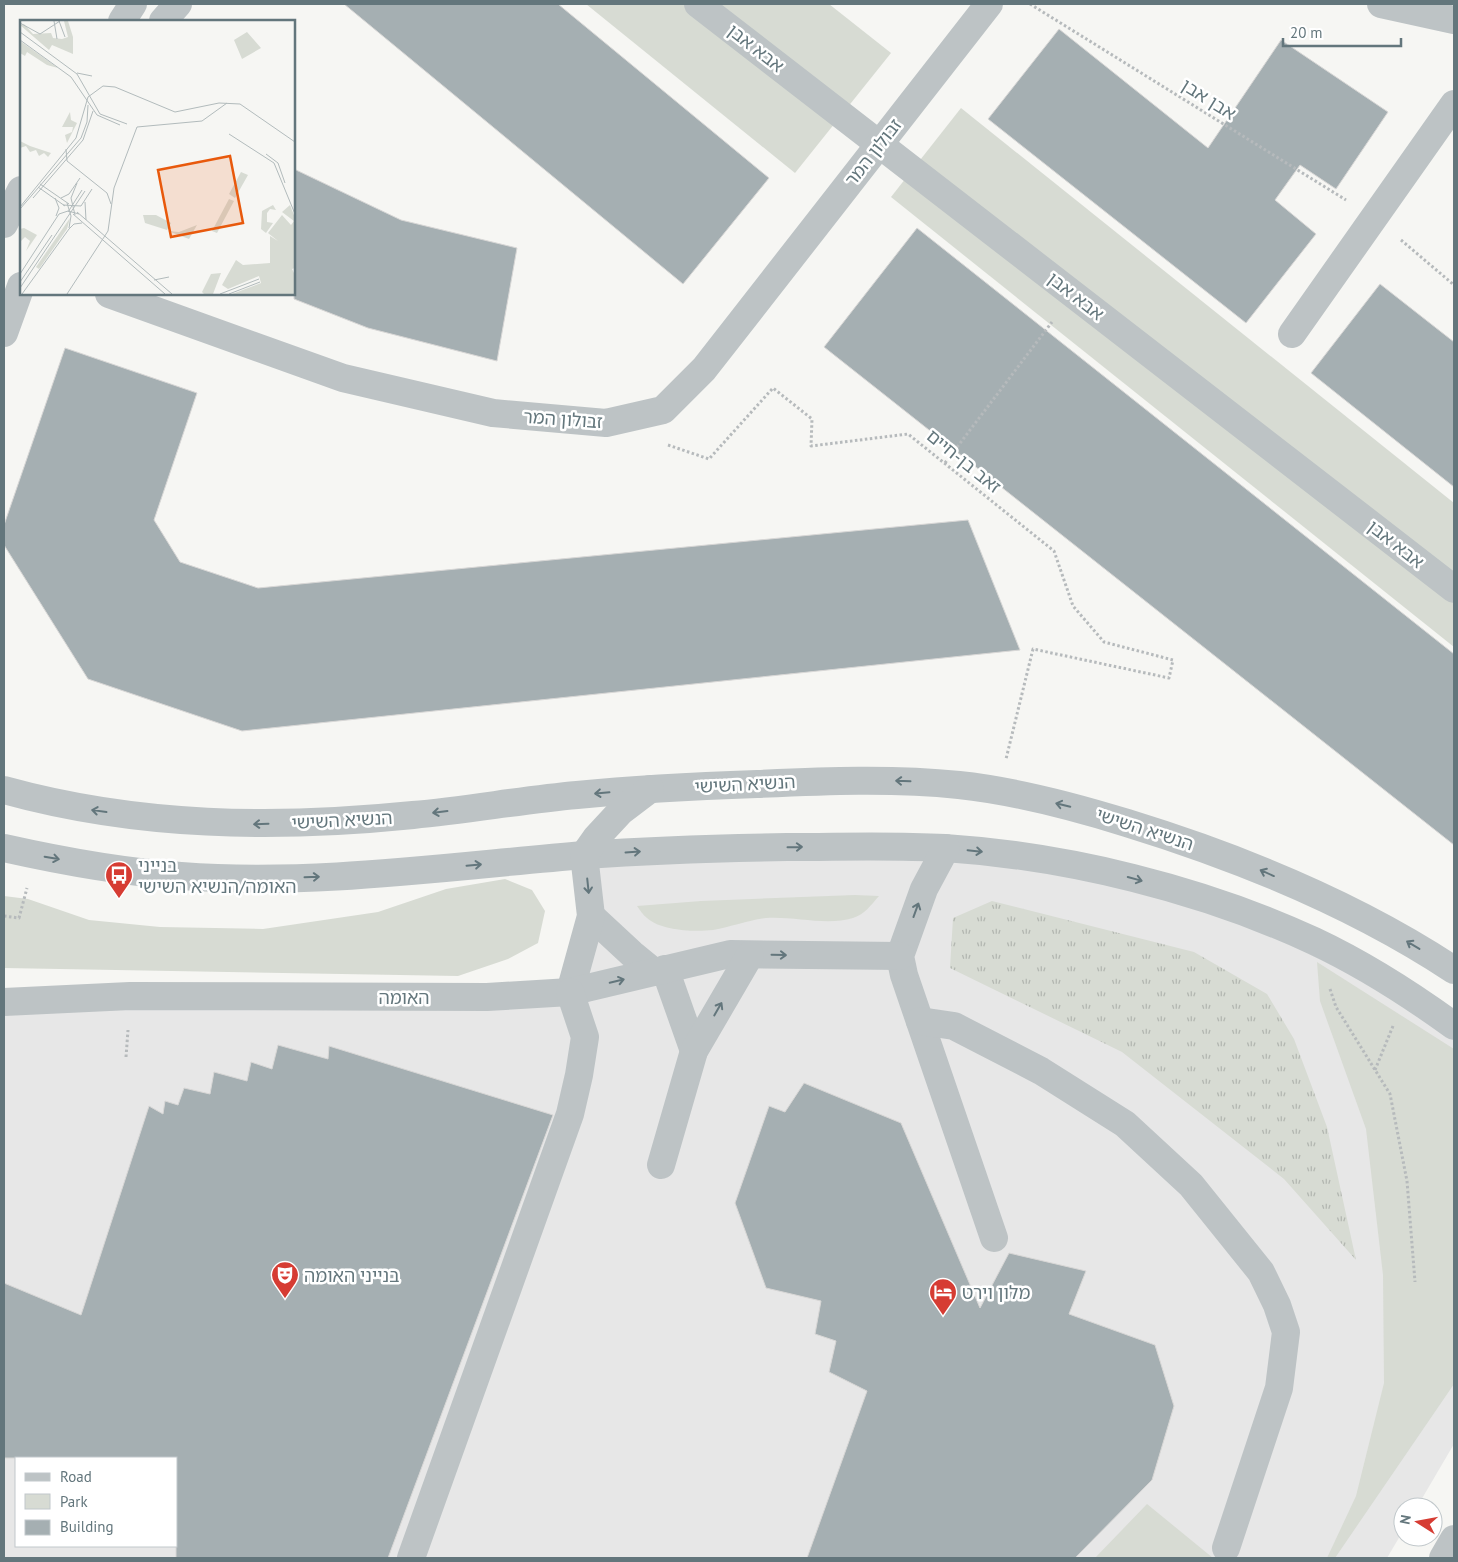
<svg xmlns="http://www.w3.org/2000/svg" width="1458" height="1562" viewBox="0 0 1458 1562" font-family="'PT Sans','Noto Sans Hebrew',sans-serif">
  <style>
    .built { fill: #e7e7e7; fill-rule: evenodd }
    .grass { fill: url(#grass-tufts) }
    .green { fill: #d7dbd3 }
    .building { fill: #a5afb2; stroke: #d8d7d6 }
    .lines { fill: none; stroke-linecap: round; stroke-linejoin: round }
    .path { stroke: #b6babc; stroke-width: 3; stroke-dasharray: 2.5 2.5; stroke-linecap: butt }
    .minor { stroke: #bdc3c5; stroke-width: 28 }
    .oneway { stroke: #63767c }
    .labels { text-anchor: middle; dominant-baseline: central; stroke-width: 5; stroke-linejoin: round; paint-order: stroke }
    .street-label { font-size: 18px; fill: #63767c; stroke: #fff }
    .poi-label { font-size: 18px; fill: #63767c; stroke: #fff; text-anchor: start }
    .inset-road { fill: none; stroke: #b2bbbc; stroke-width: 1 }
    .view { fill: #e8590c; fill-opacity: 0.15; stroke: #e8590c; stroke-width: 2.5 }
    .inset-edge { fill: none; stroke: #63767c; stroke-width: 2.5 }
  </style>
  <defs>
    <pattern id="grass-tufts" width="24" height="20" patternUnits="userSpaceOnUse" patternTransform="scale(1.25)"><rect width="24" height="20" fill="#d7dbd3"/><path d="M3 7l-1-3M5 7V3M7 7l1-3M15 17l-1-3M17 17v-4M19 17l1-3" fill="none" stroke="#b2b6b0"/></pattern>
  </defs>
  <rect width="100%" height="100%" fill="#f6f6f3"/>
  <!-- built -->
  <path class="built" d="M890,846L1188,893L1454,1026V1444L1417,1507H1403V1531L1387,1558H4V997L570,992L584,855ZM16,1458H176V1546H16Z"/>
  <!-- grass -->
  <polygon class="grass" points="992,901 1194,952 1267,994 1294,1039 1327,1127 1356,1260 1284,1179 1122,1052 950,968 953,918"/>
  <!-- green -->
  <g class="green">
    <polygon points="586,4 829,4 891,53 795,173"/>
    <polygon points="961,108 1454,503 1454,647 891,197"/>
    <polygon points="505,879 532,890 545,911 538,943 508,959 458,976 4,968 4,896 28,899 89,920 160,927 263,929 378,912 446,889"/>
    <path d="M855,895L879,896C871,905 865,914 853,918C827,926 793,916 766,918C748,920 731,927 713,930C695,932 661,931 647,918C643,915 640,910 637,906L701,901Z"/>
    <polygon points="1317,962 1454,1049 1454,1384 1335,1558 1327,1558 1356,1496 1384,1383 1383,1275 1366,1129 1320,1001"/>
    <polygon points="1147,1504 1213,1558 1095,1558"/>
  </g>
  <!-- building -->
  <g class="building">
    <polygon points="344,4 558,4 769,178 683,284"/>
    <polygon points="1059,29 1208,148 1281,40 1388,112 1336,189 1300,165 1275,200 1316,234 1246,323 988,119"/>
    <polygon points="294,169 401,220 517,248 497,361 368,328 294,299"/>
    <polygon points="917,228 1454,654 1454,845 824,347"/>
    <polygon points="1380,284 1454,342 1454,487 1311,373"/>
    <polygon points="65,348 197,393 154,520 180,562 258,588 968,520 1020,650 242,731 88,679 4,545 4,525"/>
    <polygon points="278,1045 328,1059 329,1046 553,1115 388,1558 176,1558 176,1458 4,1458 4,1283 81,1315 149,1106 163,1114 165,1101 178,1105 184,1088 210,1094 214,1072 247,1081 251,1062 272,1069"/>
    <polygon points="804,1083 901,1123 980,1308 1009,1253 1086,1271 1069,1314 1155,1345 1174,1406 1152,1480 1075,1558 807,1558 867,1391 829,1372 836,1341 815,1334 821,1301 766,1288 735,1203 769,1106 785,1112"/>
  </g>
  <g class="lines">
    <!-- path -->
    <g class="path">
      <polyline points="1030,4 1346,200"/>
      <polyline points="1401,240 1454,285"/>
      <polyline points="668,445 709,459 773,388 812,419 811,446 908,434 1054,551 1073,606 1104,642 1173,660 1169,678 1033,649 1006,759"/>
      <polyline points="945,463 1052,322"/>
      <polyline points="4,916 19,918 27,888"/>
      <polyline points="1330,989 1336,1007 1390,1094 1407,1181 1415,1282"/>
      <polyline points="126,1057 128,1030"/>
      <polyline points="1375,1070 1393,1026"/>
    </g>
    <!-- minor -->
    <g class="minor">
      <polyline points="698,4 1454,589"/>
      <polyline points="1381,4 1454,20"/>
      <polyline points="122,21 133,4"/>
      <polyline points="163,21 178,4"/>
      <polyline points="4,224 21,190"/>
      <polyline points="109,294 343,378 493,413 606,423 663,410 704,369 989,4"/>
      <polyline points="4,333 21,286"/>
      <polyline points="1292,334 1454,104"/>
      <path d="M4,790C138,827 275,829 413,815C468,810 522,800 577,795C637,789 697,786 757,784C824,781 892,778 959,785C1016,791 1072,806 1127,823C1241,858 1354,904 1454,970"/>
      <path d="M4,848C62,861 122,872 181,876C316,886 451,866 585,855C652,850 720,848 787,847C840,847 892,845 945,848C1067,856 1202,889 1314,941C1363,964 1410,994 1454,1026"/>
      <polyline points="946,848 924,889 900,956 904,975 994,1238"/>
      <polyline points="591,916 632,954 654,972"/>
      <polyline points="665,969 694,1051"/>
      <polyline points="570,992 591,916 584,855 596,838 621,811 650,789"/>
      <polyline points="4,1002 130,996 487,997 570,992 730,954 900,956"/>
      <polyline points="920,1021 954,1026 1041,1071 1125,1124 1191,1185 1261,1272 1277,1305 1286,1332 1279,1388 1226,1548"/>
      <polyline points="661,1165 694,1051 750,955"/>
      <polyline points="411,1558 570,1114 579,1075 585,1037 570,992"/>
      <polyline points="1443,1558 1454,1539"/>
    </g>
  </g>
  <!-- one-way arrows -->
  <defs><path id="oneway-shaft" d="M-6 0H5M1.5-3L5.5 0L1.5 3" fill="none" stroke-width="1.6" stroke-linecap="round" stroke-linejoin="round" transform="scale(1.25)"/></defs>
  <g class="oneway">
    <use href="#oneway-shaft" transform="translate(903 781) rotate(-178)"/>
    <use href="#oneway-shaft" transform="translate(602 793) rotate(175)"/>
    <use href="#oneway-shaft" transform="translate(1063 805) rotate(-166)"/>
    <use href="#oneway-shaft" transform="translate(99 811) rotate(-172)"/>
    <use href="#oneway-shaft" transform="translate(440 812) rotate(173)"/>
    <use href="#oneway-shaft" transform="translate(261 824) rotate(178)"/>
    <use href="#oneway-shaft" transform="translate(795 847) rotate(-1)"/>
    <use href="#oneway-shaft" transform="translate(975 851) rotate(6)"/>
    <use href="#oneway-shaft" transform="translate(633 852) rotate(-4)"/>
    <use href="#oneway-shaft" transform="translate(52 858) rotate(10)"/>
    <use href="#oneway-shaft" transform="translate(474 865) rotate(-5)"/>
    <use href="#oneway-shaft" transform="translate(1267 873) rotate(-156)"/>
    <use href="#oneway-shaft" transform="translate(312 877) rotate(-2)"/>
    <use href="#oneway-shaft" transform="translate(1135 879) rotate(15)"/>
    <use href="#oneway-shaft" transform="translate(588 886) rotate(84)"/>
    <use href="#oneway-shaft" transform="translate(916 910) rotate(-70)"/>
    <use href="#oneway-shaft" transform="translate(1413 945) rotate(-149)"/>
    <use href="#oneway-shaft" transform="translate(779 955) rotate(1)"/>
    <use href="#oneway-shaft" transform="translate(617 981) rotate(-13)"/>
    <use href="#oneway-shaft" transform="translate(718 1009) rotate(-60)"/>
  </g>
  <!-- icons -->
  <defs>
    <g id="bus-pin" transform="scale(1.4375)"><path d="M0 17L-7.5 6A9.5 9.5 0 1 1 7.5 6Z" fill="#d63c33" stroke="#fff"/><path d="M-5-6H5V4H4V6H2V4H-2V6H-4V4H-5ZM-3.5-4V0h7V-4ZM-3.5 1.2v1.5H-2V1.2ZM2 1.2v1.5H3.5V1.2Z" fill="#fff"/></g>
    <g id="theatre-pin" transform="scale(1.4375)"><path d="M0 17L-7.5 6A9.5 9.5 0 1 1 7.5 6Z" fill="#d63c33" stroke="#fff"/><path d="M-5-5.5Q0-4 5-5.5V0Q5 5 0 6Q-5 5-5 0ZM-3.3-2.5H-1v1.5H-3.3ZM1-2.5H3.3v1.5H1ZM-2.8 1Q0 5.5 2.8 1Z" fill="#fff"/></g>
    <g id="hotel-pin" transform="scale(1.4375)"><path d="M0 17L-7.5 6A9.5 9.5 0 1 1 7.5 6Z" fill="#d63c33" stroke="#fff"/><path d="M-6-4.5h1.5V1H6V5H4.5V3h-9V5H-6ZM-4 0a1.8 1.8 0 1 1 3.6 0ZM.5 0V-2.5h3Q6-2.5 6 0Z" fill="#fff"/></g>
  </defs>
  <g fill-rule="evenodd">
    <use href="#bus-pin" x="119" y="875"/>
    <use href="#theatre-pin" x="285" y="1275"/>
    <use href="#hotel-pin" x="943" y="1292"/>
  </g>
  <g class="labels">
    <!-- street labels -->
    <g class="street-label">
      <text transform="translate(756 48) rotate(38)">אבא אבן</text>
      <text transform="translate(1209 99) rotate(32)">אבן אבן</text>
      <text transform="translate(873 152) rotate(-52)">זבולון המר</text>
      <text transform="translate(1076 296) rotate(38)">אבא אבן</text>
      <text transform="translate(563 419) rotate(4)">זבולון המר</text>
      <text transform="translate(964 461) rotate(39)">זאב בן-חיים</text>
      <text transform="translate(1396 544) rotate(38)">אבא אבן</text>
      <text transform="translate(745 784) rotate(-3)">הנשיא השישי</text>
      <text transform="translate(342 820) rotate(-3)">הנשיא השישי</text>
      <text transform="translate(1145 829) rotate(18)">הנשיא השישי</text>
      <text x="404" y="997">האומה</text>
    </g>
    <!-- poi labels -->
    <g class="poi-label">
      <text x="138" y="865">בנייני<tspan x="138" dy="21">האומה/הנשיא השישי</tspan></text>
      <text x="304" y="1275">בנייני האומה</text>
      <text x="962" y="1292">מלון וירט</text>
    </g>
  </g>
  <!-- overview -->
  <g transform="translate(20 20)">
    <rect width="275" height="275" fill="#f6f6f3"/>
    <path d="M227,12L241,28L222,39L214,20ZM50,198L47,209L19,249L16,247Z" fill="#d7dbd3"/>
    <path d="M44,1H48L53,17V34L32,25L29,30L0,5L4,4L13,14L31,13L33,18L42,19L48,17ZM0,21L38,48L27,45L7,32L5,36L0,33ZM50,92L51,100L57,103L47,123L45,115L52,112L53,107H42ZM0,121L10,126L31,133L28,137L24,133L19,136L16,130L10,132L6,126L0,128ZM221,152L228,155L215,178L209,174ZM209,179L214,181L197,213L192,211ZM253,185L256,190L250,189L247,193V202L253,203L246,213L241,209L242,191ZM270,185L275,198V248L272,249L275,255V274H212L241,263L239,256L208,269L202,265L216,240L223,245L250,243V216L258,221L248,213L262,195L271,205L274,201L262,192ZM123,195H136L151,203L147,210L125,203ZM177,205L169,219L148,211L159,212ZM4,208L17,215L6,231L10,221L5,217L0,222V209ZM201,253L193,274H184L182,272L191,254Z" fill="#d7dbd3"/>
    <path class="inset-road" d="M34,1L37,19M39,1L45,17M0,3L20,14L40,1M0,12L57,54L80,94L107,104M0,20L51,57L77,95L100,105M57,53L72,56M209,114L254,143L275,194M46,129L47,141L87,173L91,184M246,134L258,143L265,163M20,164L49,184M18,167L45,186M13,178L63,120L73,91M35,178L39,188L36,196M41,178L49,174L60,158M65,182L66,200M47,183L51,196L49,208M43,185L61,186L72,169M0,187L56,118L68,77L83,66L95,67L155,92L199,83L220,84L275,122M0,189L61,118L67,102L68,85M48,192L62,170M57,192L152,274M53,194L145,274M55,195L51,178L57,163M0,254L39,194L48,191L59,194M134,260L149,257M0,262L32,215M0,268L65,171M2,274L49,209L54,204L62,203M47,274L88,211L94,168L117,107L182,101L207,83M200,274L239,259M209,274L240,262"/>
    <path class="view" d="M210,136L223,203L151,217L138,150Z"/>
    <rect width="275" height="275" class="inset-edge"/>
  </g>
  <!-- border -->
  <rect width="1458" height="1562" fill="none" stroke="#63767c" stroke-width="10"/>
  <!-- legend -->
  <rect x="15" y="1457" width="162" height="90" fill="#ffffff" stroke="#c1c8cb"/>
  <rect x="25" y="1473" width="25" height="8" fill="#bdc3c5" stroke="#c1c8cb"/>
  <text x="60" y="1482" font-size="15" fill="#63767c">Road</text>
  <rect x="25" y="1494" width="25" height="15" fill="#d7dbd3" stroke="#c1c8cb"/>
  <text x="60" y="1507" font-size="15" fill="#63767c">Park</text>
  <rect x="25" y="1520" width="25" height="15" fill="#a5afb2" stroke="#c1c8cb"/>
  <text x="60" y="1532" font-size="15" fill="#63767c">Building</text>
  <!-- north arrow -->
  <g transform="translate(1418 1522) rotate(281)"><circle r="24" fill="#ffffff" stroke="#c1c8cb"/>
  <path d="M0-4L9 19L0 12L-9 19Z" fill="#d63c33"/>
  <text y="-8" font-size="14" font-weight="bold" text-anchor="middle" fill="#63767c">N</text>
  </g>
  <!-- scale -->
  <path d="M1283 38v8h118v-8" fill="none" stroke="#63767c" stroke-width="2.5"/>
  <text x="1290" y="38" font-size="15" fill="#63767c" stroke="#ffffff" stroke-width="4" paint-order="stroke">20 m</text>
</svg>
